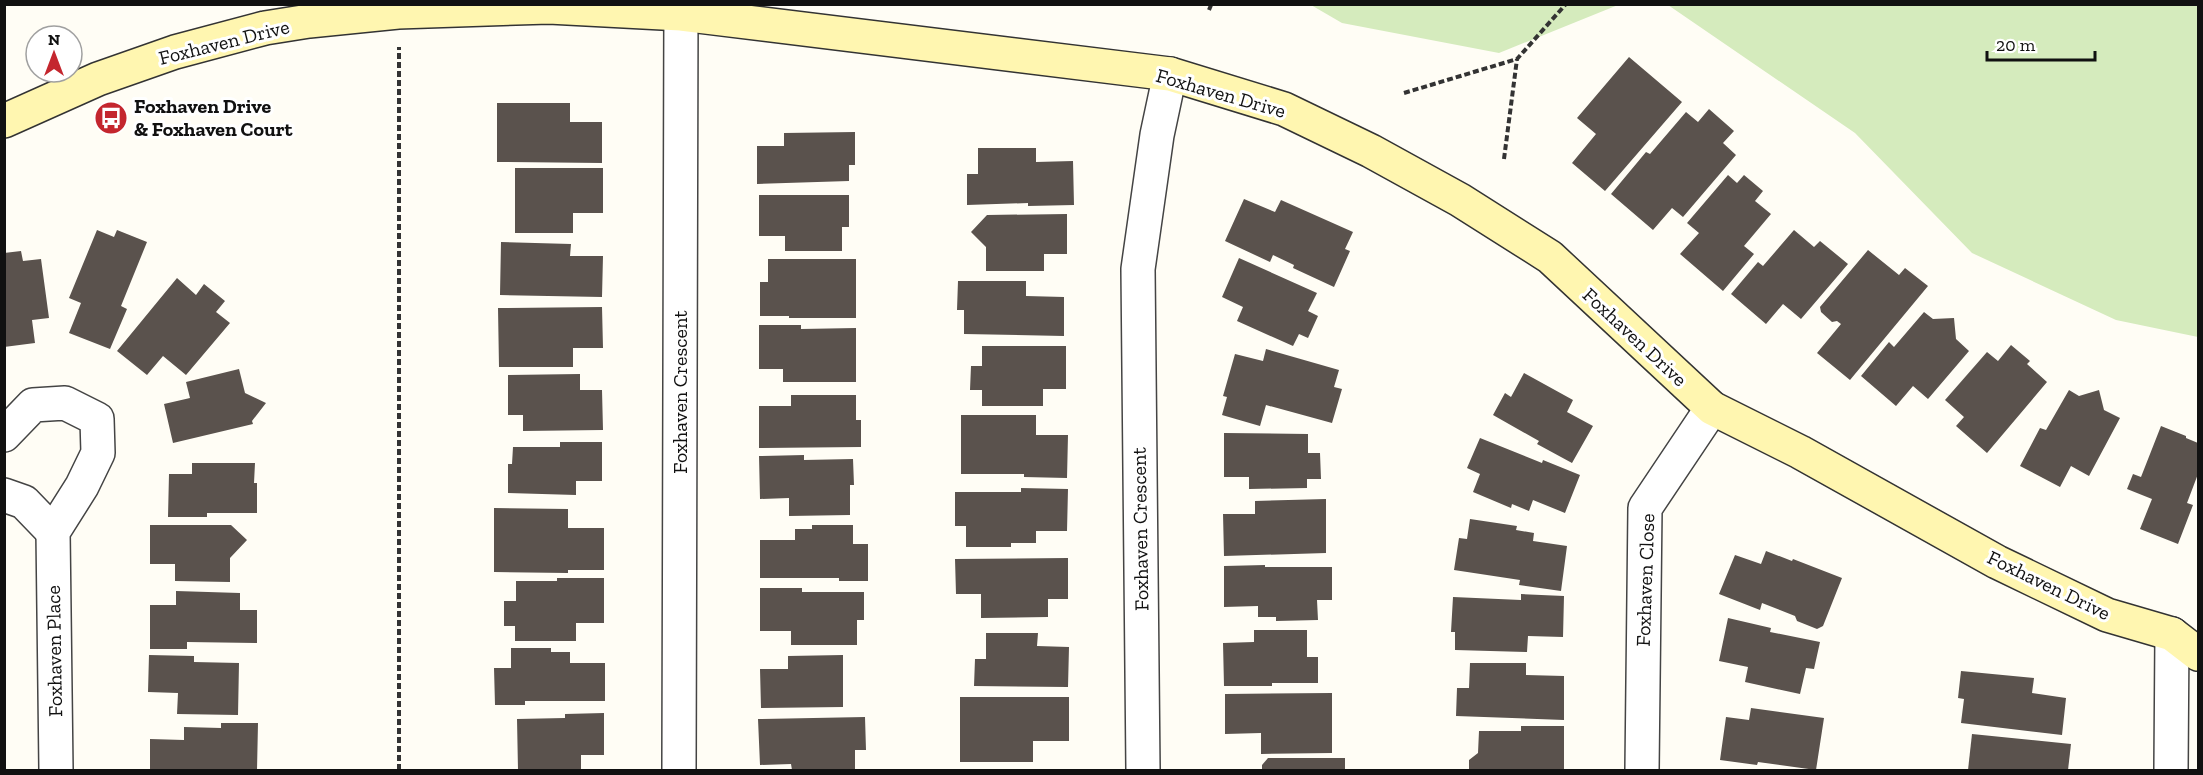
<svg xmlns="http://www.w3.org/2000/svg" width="2203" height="775" viewBox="0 0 2203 775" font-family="'Zilla Slab',serif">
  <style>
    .green { fill: #d5ebbd }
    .building { fill: #5a524d }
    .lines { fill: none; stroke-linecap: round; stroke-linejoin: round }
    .street-casing { stroke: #444; stroke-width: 36 }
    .secondary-casing { stroke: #333; stroke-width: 36 }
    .path { stroke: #333; stroke-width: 4; stroke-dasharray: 6 3; stroke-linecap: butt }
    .street { stroke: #fff; stroke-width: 33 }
    .secondary { stroke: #fff6b0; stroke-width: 33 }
    .labels { text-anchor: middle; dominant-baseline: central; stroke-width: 6; stroke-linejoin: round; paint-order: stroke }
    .street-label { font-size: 20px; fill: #111; stroke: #fff }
    .poi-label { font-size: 20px; font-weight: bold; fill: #111; stroke: #fff; text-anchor: start }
  </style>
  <rect width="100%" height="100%" fill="#fffdf5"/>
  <!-- green -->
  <g class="green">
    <polygon points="1311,5 1618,5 1499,53 1342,23"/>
    <polygon points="1668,5 2198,5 2198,337 2116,320 1972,253 1855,133"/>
  </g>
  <!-- building -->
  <g class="building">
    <polygon points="1629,57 1682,102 1605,191 1572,163 1596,134 1577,118"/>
    <polygon points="497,103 570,103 570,122 602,122 602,163 497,162"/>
    <polygon points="1709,109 1734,131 1723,143 1736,155 1683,217 1672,208 1653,230 1611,194 1646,152 1650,154 1686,112 1698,122"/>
    <polygon points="855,132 855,165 849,165 849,181 757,184 757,146 784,146 784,133"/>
    <polygon points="978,148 1036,148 1036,162 1073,161 1074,205 1028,206 1028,203 967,205 967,174 978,174"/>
    <polygon points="515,168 603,168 603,213 573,213 573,233 515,233"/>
    <polygon points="1728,175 1737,183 1744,175 1763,191 1755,201 1771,214 1744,246 1754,254 1723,291 1680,254 1699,233 1687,223"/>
    <polygon points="759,195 849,195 849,227 842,227 842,251 785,251 785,236 759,236"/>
    <polygon points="1244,199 1275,212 1281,200 1353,232 1345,249 1350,251 1334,287 1293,268 1294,265 1273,255 1270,262 1225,241"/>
    <polygon points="1067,214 1067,254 1044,254 1044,271 986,271 986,247 971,232 987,215"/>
    <polygon points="97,230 114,237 117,230 147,242 121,306 127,309 110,349 69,333 81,303 69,298"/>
    <polygon points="1794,230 1814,247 1820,241 1848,264 1801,319 1783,304 1766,324 1731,294 1758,262 1763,266"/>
    <polygon points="501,242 571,244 570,256 603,256 602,297 500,295"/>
    <polygon points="1868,250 1899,275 1905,268 1928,286 1850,380 1817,353 1841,324 1837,321 1832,322 1821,312 1820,307"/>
    <polygon points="21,251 23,261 41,259 49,318 32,320 35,343 4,347 4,253"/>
    <polygon points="1239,258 1317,293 1308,311 1318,316 1308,338 1299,334 1293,346 1237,321 1243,307 1222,297"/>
    <polygon points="768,259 856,259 856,318 789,318 789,316 760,316 760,282 768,282"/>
    <polygon points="177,278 196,295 204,284 225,301 216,312 230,323 186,375 163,356 147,375 117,351"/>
    <polygon points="958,281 1026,281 1026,296 1064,297 1064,336 964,334 964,310 957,310"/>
    <polygon points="602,307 603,348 573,348 573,367 499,367 498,308"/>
    <polygon points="1924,312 1933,319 1954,318 1956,339 1969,351 1928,399 1913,386 1896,406 1861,376 1889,342 1894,347"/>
    <polygon points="759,325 801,325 801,329 856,328 856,382 783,382 783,369 759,369"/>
    <polygon points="2011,345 2030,361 2027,364 2047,382 1987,453 1956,426 1964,417 1945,400 1987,352 1998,361"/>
    <polygon points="982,346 1066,346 1066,389 1043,389 1043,406 982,406 982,390 970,390 971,366 982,366"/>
    <polygon points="1266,349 1339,370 1334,387 1342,389 1332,423 1266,405 1260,426 1222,415 1227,397 1223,396 1235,354 1263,361"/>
    <polygon points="239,369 245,393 266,403 252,421 253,424 173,443 164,404 190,398 186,382"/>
    <polygon points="1524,373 1573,400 1567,412 1593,426 1572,463 1537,444 1539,441 1493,415 1505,393 1511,397"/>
    <polygon points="580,374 580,390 602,390 603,430 523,431 523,415 508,415 508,375"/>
    <polygon points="2069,390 2079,396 2099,390 2104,410 2120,418 2089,476 2071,466 2060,487 2020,466 2040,428 2046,430"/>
    <polygon points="791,395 856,395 856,420 861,420 861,447 759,448 759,406 791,406"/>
    <polygon points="961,415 1036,415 1036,435 1068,435 1067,478 1024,477 1024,474 961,474"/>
    <polygon points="2161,426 2186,436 2186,438 2198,443 2198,474 2187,503 2193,505 2178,544 2140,529 2152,499 2127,489 2133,474 2141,477"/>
    <polygon points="1224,433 1308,434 1308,453 1320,453 1321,479 1307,479 1307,488 1249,489 1249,477 1224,477"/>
    <polygon points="1480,438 1542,463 1543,460 1580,475 1565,513 1533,500 1529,511 1512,504 1511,508 1473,492 1480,474 1467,468"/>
    <polygon points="560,442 602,442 602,481 576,481 576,495 508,493 508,464 512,464 513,447 560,447"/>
    <polygon points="804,455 804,460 853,459 854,485 850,485 850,515 789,516 789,498 760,499 759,456"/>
    <polygon points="192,463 255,463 254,483 257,483 257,513 207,513 207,517 168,517 169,474 192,474"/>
    <polygon points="1021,488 1068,489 1067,531 1036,531 1036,543 1011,543 1011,547 966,547 966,526 955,526 955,492 1021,492"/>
    <polygon points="1326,499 1326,553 1224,556 1223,514 1255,514 1255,501"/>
    <polygon points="494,508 568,509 568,528 604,528 604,570 568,570 568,573 494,572"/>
    <polygon points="1470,519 1517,526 1516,530 1534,533 1533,541 1567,546 1561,591 1519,585 1520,580 1454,570 1459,538 1467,539"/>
    <polygon points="150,525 231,525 247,540 230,558 230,582 175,581 175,564 150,564"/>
    <polygon points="812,525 853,525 853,544 868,544 868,581 839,581 839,578 760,578 760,540 795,540 795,529 812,529"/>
    <polygon points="1766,551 1792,561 1793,559 1842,578 1823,626 1817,629 1797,621 1795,616 1762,603 1760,610 1719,594 1735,555 1761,564"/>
    <polygon points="1068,558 1068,599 1048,599 1048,617 981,618 981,594 956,594 955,559"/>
    <polygon points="1265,565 1265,567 1332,567 1332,600 1317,600 1318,620 1276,621 1276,617 1258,617 1258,606 1224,607 1224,566"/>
    <polygon points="557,578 604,578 604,623 576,623 576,641 515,641 515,626 504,626 504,601 516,601 516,581 557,581"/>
    <polygon points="760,588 802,588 802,592 864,592 864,620 857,620 857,645 791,645 791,631 760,631"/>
    <polygon points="176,591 240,593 240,610 257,610 257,643 187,642 187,649 150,649 150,605 176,605"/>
    <polygon points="1521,594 1564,596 1563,637 1528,636 1527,652 1455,650 1455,632 1451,632 1453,597 1521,600"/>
    <polygon points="1728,618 1771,628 1770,632 1820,642 1814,669 1806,668 1800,694 1745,682 1748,667 1719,661"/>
    <polygon points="1254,630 1307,630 1307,657 1318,657 1318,683 1272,683 1272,686 1224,686 1223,643 1254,642"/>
    <polygon points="986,633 1038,633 1037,646 1069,647 1068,687 974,686 975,659 986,659"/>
    <polygon points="511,648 551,648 551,652 570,652 570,663 605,663 605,701 525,701 525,705 495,705 494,668 511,668"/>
    <polygon points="149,655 194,656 194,662 239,663 238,715 177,714 178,693 148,692"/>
    <polygon points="843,655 843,707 761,708 760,669 788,669 788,656"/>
    <polygon points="1470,663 1526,663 1526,675 1564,676 1564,720 1456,716 1457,688 1469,688"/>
    <polygon points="1961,671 2034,678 2032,693 2066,698 2062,735 1961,723 1964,699 1958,698"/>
    <polygon points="1332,693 1332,753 1261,754 1261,733 1225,734 1225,694"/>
    <polygon points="960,697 1069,697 1069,741 1033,741 1033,762 960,762"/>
    <polygon points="1751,708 1824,718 1816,770 1758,762 1757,765 1720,760 1726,717 1749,720"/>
    <polygon points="604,713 604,755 581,755 581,770 518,770 517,719 565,718 565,714"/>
    <polygon points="865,717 866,750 855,750 855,770 792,770 791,764 760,765 758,719"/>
    <polygon points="221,723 258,723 257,770 150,770 150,739 184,740 184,727 221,728"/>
    <polygon points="1521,726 1564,726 1564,769 1469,770 1469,760 1478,753 1479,731 1521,731"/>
    <polygon points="1972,734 2071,744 2068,770 1968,770"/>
    <polygon points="1268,758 1345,758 1345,770 1262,770 1262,765"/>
  </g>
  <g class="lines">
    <!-- street casing -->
    <g class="street-casing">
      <g id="street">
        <polyline points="4,435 33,405 65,403 97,419 98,453 82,486 53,532 56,770"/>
        <polyline points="4,495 24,502 53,532"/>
        <polyline points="679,770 681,4"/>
        <polyline points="1143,770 1138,269 1157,135 1170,74"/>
        <polyline points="1642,770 1645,508 1712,408"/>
        <polyline points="2171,770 2172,634"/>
      </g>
    </g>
    <!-- secondary casing -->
    <g class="secondary-casing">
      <polyline id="secondary" points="4,121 98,79 175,52 265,28 309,21 398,12 549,7 681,14 1170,74 1284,109 1371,151 1460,200 1550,257 1712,408 1800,452 1997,562 2107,615 2172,634 2198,654"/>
    </g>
    <!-- path -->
    <g class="path">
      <polyline points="1209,10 1211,5"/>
      <polyline points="1404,93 1517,59 1566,4"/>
      <polyline points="1504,159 1517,59"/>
      <polyline points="399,770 399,47"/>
    </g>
    <!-- street -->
    <use href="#street" class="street"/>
    <!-- secondary -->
    <use href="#secondary" class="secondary"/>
  </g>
  <!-- icons -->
  <defs>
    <g id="bus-disc" transform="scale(1.725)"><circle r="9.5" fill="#c4262e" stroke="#fff"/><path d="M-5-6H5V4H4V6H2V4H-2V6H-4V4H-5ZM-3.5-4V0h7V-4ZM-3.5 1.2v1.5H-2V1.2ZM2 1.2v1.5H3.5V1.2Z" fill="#fff"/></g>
  </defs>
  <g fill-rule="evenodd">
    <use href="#bus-disc" x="111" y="118"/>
  </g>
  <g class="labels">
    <!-- street labels -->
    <g class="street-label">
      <text transform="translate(224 42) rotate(-14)">Foxhaven Drive</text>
      <text transform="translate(1221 93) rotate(16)">Foxhaven Drive</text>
      <text transform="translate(1635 337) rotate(43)">Foxhaven Drive</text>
      <text transform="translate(680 392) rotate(-90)">Foxhaven Crescent</text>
      <text transform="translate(1140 529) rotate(-91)">Foxhaven Crescent</text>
      <text transform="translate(1645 580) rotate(-88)">Foxhaven Close</text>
      <text transform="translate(2049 585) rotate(26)">Foxhaven Drive</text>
      <text transform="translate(54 651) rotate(-91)">Foxhaven Place</text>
    </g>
    <!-- poi labels -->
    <g class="poi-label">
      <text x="134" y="106">Foxhaven Drive<tspan x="134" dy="23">&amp; Foxhaven Court</tspan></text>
    </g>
  </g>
  <!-- border -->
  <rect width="2203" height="775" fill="none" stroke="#111111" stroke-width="12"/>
  <!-- north arrow -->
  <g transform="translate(54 54)"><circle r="28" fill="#ffffff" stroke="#a0a0a0" stroke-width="1.5"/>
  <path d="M0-4.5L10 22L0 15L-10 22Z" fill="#c4262e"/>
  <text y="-9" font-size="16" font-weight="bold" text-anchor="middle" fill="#111111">N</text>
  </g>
  <!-- scale -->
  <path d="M1987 51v9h108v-9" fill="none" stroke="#111111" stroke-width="3"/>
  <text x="1996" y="51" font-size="18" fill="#111111" stroke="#ffffff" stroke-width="4.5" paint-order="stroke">20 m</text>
</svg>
